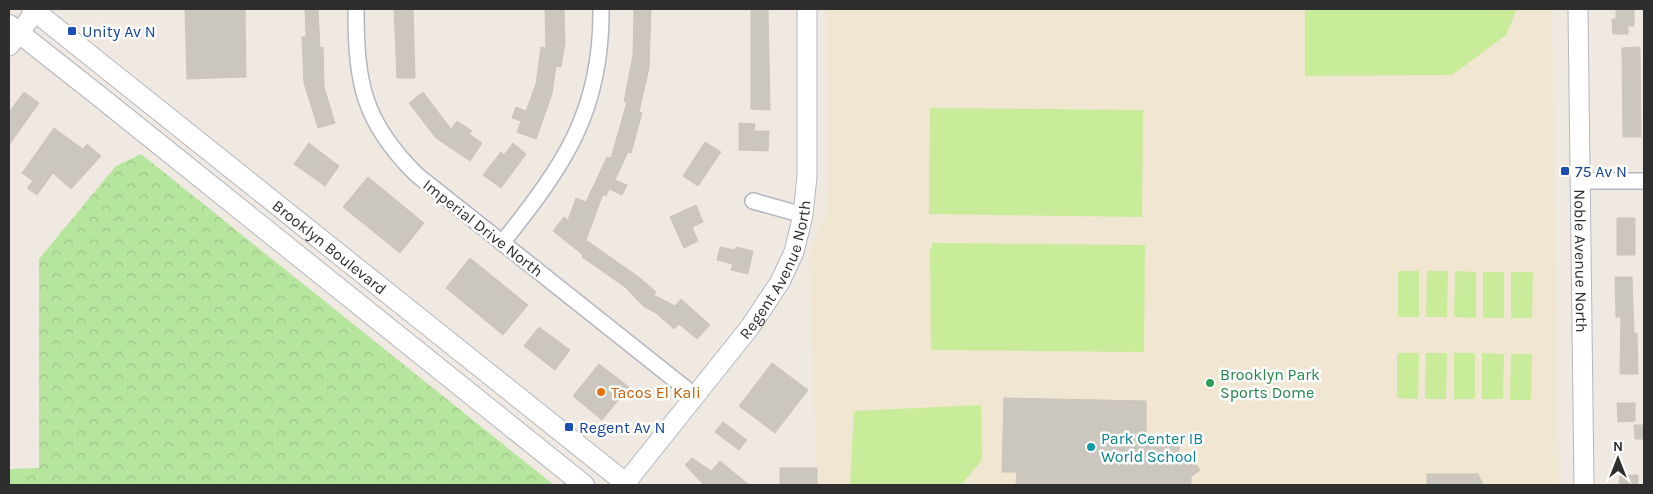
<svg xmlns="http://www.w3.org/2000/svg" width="1653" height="494" viewBox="0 0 1653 494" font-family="Karla,sans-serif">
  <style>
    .education { fill: #f0e6d1 }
    .park { fill: url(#park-crowns) }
    .pitch { fill: #c9ec9a }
    .building { fill: #cbc7bf; stroke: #cbc5ba }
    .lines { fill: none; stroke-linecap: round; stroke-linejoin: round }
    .minor-casing { stroke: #b4b7c1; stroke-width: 18 }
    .tertiary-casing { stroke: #b4b7c1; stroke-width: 21 }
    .secondary-casing { stroke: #b4b7c1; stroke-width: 22 }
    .minor { stroke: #fff; stroke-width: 15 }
    .tertiary { stroke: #fff; stroke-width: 19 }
    .secondary { stroke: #fff; stroke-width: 20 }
    .transit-dot { fill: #1a4fb4; stroke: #fff; stroke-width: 2 }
    .leisure-dot { fill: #2e9e5b; stroke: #fff; stroke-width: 2 }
    .food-dot { fill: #e8710a; stroke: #fff; stroke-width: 2 }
    .culture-dot { fill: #0f9aa8; stroke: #fff; stroke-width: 2 }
    .labels { text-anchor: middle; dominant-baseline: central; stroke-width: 5; stroke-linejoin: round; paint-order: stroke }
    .transit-label { font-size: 16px; fill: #164399; stroke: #fff; text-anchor: start }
    .street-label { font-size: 16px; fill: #2e2e2e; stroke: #fff }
    .leisure-label { font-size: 16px; fill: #27864d; stroke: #fff; text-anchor: start }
    .food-label { font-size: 16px; fill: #c56008; stroke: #fff; text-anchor: start }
    .culture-label { font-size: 16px; fill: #0d838f; stroke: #fff; text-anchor: start }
  </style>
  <defs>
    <pattern id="park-crowns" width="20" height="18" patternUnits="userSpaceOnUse" patternTransform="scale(1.25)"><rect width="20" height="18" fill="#b6e59e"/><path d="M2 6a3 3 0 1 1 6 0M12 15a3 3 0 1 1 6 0" fill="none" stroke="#9dc588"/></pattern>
  </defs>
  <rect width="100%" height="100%" fill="#efe9e1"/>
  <!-- education -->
  <polygon class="education" points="826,9 1552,9 1559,485 817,485 809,255 828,206"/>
  <!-- park -->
  <polygon class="park" points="141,154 554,485 9,485 9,469 39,468 39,259 116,166"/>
  <!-- pitch -->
  <g class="pitch">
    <polygon points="1305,9 1517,9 1506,35 1452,75 1305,76"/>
    <polygon points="930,108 1143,110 1142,217 929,214"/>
    <polygon points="932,243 1145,245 1144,352 931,350 930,249 932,249"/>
    <rect x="1398" y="271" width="21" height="46"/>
    <polygon points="1427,271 1448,271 1447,317 1426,317"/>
    <polygon points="1455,271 1476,272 1476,318 1454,317"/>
    <rect x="1483" y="272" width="21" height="46"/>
    <polygon points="1511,272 1533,272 1532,318 1511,318"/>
    <polygon points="1397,353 1419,353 1418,399 1397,398"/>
    <polygon points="1426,353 1447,353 1446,399 1425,399"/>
    <rect x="1454" y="353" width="21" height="46"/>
    <polygon points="1482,353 1504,354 1503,399 1482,399"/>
    <polygon points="1511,354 1532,354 1531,400 1510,400"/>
    <polygon points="981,405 982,460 961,485 850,485 854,411"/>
  </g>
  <!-- building -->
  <g class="building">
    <polygon points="185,9 245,9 246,77 187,79"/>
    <polygon points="305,9 318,9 320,48 323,47 324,87 335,123 318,128 304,83 302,37 306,37"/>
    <polygon points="394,9 413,9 415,78 397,78"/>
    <polygon points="545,9 564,9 565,43 561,67 556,66 552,94 536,139 517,132 521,121 512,118 516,107 526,111 536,84 541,47 546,48"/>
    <polygon points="634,9 651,9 649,68 639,112 642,113 631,153 628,152 615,180 627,185 622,195 609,189 606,196 603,194 586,240 640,278 656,292 654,295 675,306 681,299 710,325 697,339 679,324 674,329 656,313 643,306 625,287 582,257 583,255 553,231 564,217 568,220 576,198 586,202 607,157 611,158 627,102 624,102 633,55"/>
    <polygon points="751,9 768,9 770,110 751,109"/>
    <polygon points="1616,9 1634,9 1634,26 1628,26 1628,34 1613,34 1612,19 1616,19"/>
    <polygon points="1640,47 1641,137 1623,137 1622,48"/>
    <polygon points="24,92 39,103 9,145 9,112"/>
    <polygon points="423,92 451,129 457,121 472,131 469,134 482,143 470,161 436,138 409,103"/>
    <polygon points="739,123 755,124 754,131 769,131 768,151 739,150"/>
    <polygon points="54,128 83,149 87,144 101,156 71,189 53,173 37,195 27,188 33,181 22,173"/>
    <polygon points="705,142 721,152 698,186 683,176"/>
    <polygon points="309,143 339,166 325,186 294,164"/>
    <polygon points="513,143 526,154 501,188 483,175 501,152 504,155"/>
    <polygon points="368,177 424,223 400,253 343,207"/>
    <polygon points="696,205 703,222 692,227 698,241 684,248 670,217"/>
    <rect x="1617" y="218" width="18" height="37"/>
    <polygon points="720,247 735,250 736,247 753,251 748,274 731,270 733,264 717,260"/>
    <polygon points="470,258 528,305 503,335 446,288"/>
    <polygon points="1615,277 1632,277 1634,333 1637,333 1638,374 1620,374 1621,317 1616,317"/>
    <polygon points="539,327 570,350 555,370 524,346"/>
    <polygon points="772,363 808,390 775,433 739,406"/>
    <polygon points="599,364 629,387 602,420 573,396"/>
    <polygon points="1004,398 1146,401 1146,435 1179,436 1179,466 1191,457 1200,470 1191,477 1191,485 1016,485 1017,472 1002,472"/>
    <polygon points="1617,403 1635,403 1635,421 1618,422"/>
    <polygon points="723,422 747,440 739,450 715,432"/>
    <polygon points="1634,425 1644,425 1644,439 1635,439"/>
    <polygon points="692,458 711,471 720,461 749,485 704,485 685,465"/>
    <rect x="780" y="468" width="37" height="17"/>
    <polygon points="1427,474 1478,474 1483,485 1427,485"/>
    <polygon points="1620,475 1638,475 1638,485 1619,485"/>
  </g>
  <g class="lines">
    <!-- minor casing -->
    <g class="minor-casing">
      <g id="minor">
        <path d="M356,9C356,83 363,122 417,175L694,395"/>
        <polyline points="1581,181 1644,181"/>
        <polyline points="753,201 803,215"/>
        <path d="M502,243C564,165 602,112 601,9"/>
      </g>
    </g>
    <!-- tertiary casing -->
    <g class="tertiary-casing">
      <g id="tertiary">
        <path id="s1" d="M1578,9L1584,485"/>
        <polyline points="9,46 35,12"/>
        <path id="s2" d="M624,485L750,327L780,282L794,252L803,215L807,176V9"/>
      </g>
    </g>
    <!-- secondary casing -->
    <g class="secondary-casing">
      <g id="secondary">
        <path id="s3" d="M32,9L628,485"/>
        <polyline points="9,25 99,96 584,485"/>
      </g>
    </g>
    <!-- minor -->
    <use href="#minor" class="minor"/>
    <!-- tertiary -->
    <use href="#tertiary" class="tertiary"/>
    <!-- secondary -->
    <use href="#secondary" class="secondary"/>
  </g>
  <!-- markers -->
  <g class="transit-dot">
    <rect x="67" y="26" width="10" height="10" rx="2.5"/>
    <rect x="1560" y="166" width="10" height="10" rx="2.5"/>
    <rect x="564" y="422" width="10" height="10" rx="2.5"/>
  </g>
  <circle class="leisure-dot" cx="1210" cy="383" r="5"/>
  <circle class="food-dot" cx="601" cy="392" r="5"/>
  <circle class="culture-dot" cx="1091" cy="447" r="5"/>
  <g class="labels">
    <!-- transit labels -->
    <g class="transit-label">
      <text x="82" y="31">Unity Av N</text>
      <text x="1575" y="171">75 Av N</text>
      <text x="579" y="427">Regent Av N</text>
    </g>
    <!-- street labels -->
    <g class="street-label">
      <text transform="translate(483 228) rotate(38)">Imperial Drive North</text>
      <text stroke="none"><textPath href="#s3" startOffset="381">Brooklyn Boulevard</textPath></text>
      <text stroke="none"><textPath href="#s1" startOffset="252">Noble Avenue North</textPath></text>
      <text stroke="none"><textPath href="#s2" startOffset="266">Regent Avenue North</textPath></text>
    </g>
    <!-- leisure labels -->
    <g class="leisure-label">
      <text x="1220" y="374">Brooklyn Park<tspan x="1220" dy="18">Sports Dome</tspan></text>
    </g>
    <!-- food labels -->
    <g class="food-label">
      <text x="611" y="392">Tacos El Kali</text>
    </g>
    <!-- culture labels -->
    <g class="culture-label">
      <text x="1101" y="438">Park Center IB<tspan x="1101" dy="18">World School</tspan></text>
    </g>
  </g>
  <!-- border -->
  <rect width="1653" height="494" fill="none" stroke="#2e2e2e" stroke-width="20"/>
  <!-- north arrow -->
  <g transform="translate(1618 459)" stroke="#ffffff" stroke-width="4" paint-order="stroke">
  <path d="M0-4L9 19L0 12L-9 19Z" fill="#2e2e2e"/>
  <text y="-8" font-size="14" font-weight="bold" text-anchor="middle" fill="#2e2e2e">N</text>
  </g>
</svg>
